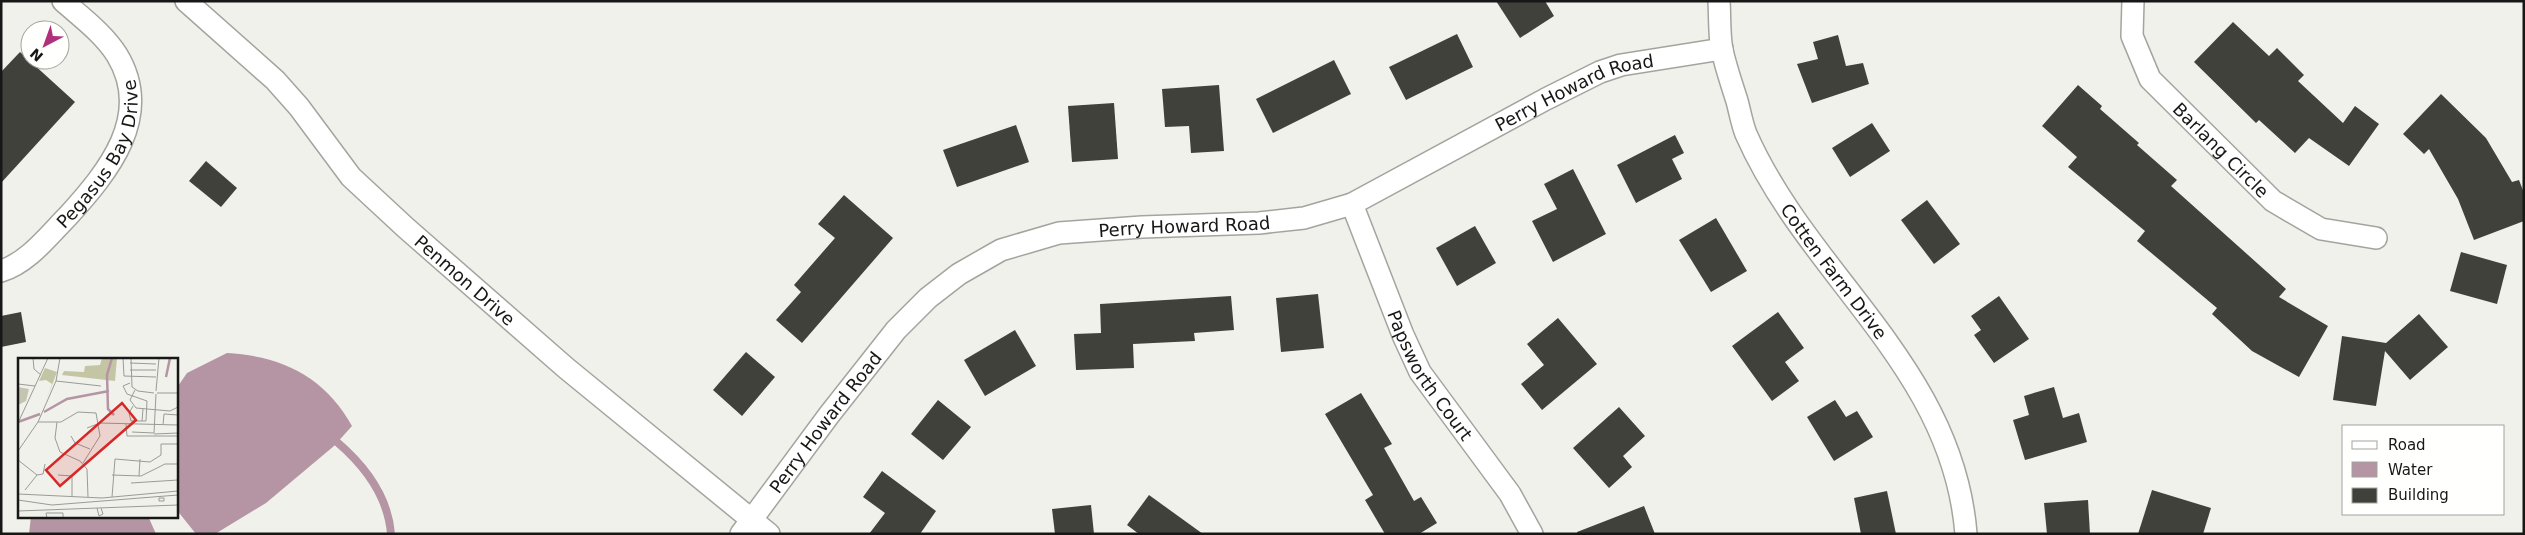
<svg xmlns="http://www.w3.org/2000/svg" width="2525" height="535" viewBox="0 0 2525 535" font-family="'DejaVu Sans',sans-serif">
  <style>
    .water { fill: #b595a4 }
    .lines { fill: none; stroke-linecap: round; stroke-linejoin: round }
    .stream { stroke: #b595a4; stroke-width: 8 }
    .building { fill: #41413c }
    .street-casing { stroke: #a4a49f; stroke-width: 24 }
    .street { stroke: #fff; stroke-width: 21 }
    .labels { text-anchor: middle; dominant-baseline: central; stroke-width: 5; stroke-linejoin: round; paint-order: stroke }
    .street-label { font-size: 18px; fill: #171816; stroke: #fffffe }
    .inset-river { fill: none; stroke: #b595a4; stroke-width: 2.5 }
    .inset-road { fill: none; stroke: #9a9a96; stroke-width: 1 }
    .view { fill: #d62828; fill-opacity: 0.15; stroke: #d62828; stroke-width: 2.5 }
    .inset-edge { fill: none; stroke: #171816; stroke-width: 2.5 }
  </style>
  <rect width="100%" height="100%" fill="#f1f1ec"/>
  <!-- water -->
  <g class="water">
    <path d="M227,353C282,356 325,377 352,426L334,446L266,503L215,534H196L176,509V389L187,373Z"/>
    <polygon points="31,516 148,516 156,534 29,534"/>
  </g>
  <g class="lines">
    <!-- stream -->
    <path class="stream" d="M337,442C365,466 388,496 391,534"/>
  </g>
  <!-- building -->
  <g class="building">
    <polygon points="1496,1 1545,1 1554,16 1520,38"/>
    <polygon points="2233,22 2269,56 2277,48 2304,75 2298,81 2343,123 2355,106 2379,124 2349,166 2309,138 2295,153 2259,120 2256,123 2194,62"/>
    <polygon points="1457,34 1473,67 1406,100 1389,67"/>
    <polygon points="1838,35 1846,66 1863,63 1869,84 1812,103 1797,64 1818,59 1813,42"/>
    <polygon points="20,52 75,102 1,183 1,72"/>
    <polygon points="1334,60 1351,94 1273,133 1256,99"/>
    <polygon points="1219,85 1224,151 1191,153 1189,126 1165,127 1162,89"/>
    <polygon points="2078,85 2102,106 2100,109 2139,143 2137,145 2177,180 2171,186 2286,289 2279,297 2328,326 2299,377 2252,351 2212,314 2217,308 2137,241 2145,231 2068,167 2077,157 2042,126"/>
    <polygon points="2441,94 2486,138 2512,182 2519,180 2524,193 2524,221 2474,240 2458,199 2429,149 2424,154 2403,134"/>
    <polygon points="1114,103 1118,159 1072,162 1068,106"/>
    <polygon points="1872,123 1890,151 1850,177 1832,148"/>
    <polygon points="1016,125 1029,162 957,187 943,150"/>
    <polygon points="1675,135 1684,153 1672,159 1682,179 1636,203 1617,165"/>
    <polygon points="206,161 237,188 221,207 189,181"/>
    <polygon points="1573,169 1606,234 1553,262 1532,221 1557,209 1544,184"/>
    <polygon points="844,195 893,238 802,343 776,320 801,292 794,285 835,238 818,224"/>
    <polygon points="1927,200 1960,244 1934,264 1901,220"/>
    <polygon points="1716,218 1747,271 1711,292 1679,240"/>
    <polygon points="1475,226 1496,263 1457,286 1436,248"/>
    <polygon points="2461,252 2507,265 2497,304 2450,291"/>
    <polygon points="1318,294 1324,348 1281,352 1276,298"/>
    <polygon points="1231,296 1234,330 1194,333 1195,341 1133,344 1134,368 1076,370 1074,334 1101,333 1100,304"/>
    <polygon points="1999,296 2029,339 1994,363 1974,335 1981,330 1971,316"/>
    <polygon points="21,312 26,342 1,347 1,316"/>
    <polygon points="1778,312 1804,348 1785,362 1799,381 1772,401 1732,346"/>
    <polygon points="2419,314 2448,347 2410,380 2385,351 2376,406 2333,400 2342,336 2386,343"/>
    <polygon points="1558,318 1597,364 1542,410 1521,384 1544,365 1527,344"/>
    <polygon points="1015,330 1036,366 985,396 964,360"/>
    <polygon points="746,352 775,377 742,416 713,390"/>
    <polygon points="2054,387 2063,418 2079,413 2087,442 2025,460 2013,420 2029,415 2024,396"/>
    <polygon points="1361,393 1392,444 1384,448 1414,501 1421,497 1437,523 1419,534 1385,534 1365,500 1373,495 1325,414"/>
    <polygon points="938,400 971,427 943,460 911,434"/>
    <polygon points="1835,400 1846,417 1857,411 1873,437 1834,461 1807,417"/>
    <polygon points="1619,407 1645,436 1623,456 1632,467 1609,488 1573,448"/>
    <polygon points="882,471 936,511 920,534 869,534 885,513 863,497"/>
    <polygon points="2152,490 2211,508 2203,534 2138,534"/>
    <polygon points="1887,491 1896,534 1861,534 1854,498"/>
    <polygon points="1149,495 1203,534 1139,534 1127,525"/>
    <polygon points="2088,500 2090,534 2047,534 2044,503"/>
    <polygon points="1091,505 1094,534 1055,534 1052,509"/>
    <polygon points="1644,506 1655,534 1577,534 1577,532"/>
  </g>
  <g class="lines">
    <!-- street casing -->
    <g class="street-casing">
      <g id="street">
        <path id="s1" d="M186,1L275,80L299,107L351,177L406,228L566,368L769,534"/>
        <path id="s2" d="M1719,1C1720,17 1719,35 1722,50C1726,68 1732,85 1737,101C1740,112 1742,124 1746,134C1809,277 1953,367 1966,534"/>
        <path id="s3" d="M2133,1L2132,36L2150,79L2273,201L2321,229L2376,238"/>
        <path id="s4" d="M1352,204L1403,335L1420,372L1510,494L1532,534"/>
        <path id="s5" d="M1,271C28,263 49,235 68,216C108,172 154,116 117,55C104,34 81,17 63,1"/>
        <path id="s6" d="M741,534L829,415L896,330L928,298L959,274L1001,250L1059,233L1142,227L1259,223L1304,218L1352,204L1546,99L1600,72L1621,65L1722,49"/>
      </g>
    </g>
    <!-- street -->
    <use href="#street" class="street"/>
  </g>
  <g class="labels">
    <!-- street labels -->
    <g class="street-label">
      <text stroke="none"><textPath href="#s6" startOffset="995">Perry Howard Road</textPath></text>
      <text stroke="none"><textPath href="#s3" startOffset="182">Barlang Circle</textPath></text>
      <text stroke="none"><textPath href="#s5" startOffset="159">Pegasus Bay Drive</textPath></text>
      <text stroke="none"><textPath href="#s6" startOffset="575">Perry Howard Road</textPath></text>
      <text stroke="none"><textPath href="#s2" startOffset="300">Cotten Farm Drive</textPath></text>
      <text stroke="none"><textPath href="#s1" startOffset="396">Penmon Drive</textPath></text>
      <text stroke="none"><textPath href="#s4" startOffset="189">Papsworth Court</textPath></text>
      <text stroke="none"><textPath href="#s6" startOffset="140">Perry Howard Road</textPath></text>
    </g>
  </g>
  <!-- overview -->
  <g transform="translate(18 358)">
    <rect width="160" height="160" fill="#f1f1ec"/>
    <path d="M0,29L11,31L8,43L0,47Z" fill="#c4c4b2"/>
    <path d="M84,0H99L97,23L44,17L46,13L66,14L67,8L82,7ZM27,10L39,14L28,43L34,26L28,22L21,23Z" fill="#c4c5a5"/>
    <path class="inset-river" d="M94,0L89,17L90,51L96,57M148,19L152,0M26,54L49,41L91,33M0,64L22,56"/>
    <path class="inset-road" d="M15,0L16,11L23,17M105,0L106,18L138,19M113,0L114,29L120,33L136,35M112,5L138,6M112,12H138M38,23L83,28M112,25L105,28L109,36L129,43L128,63H124M0,26L17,28M117,32L112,42L118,50L152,53L160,49M138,33L141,0M139,35H160M115,48L111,55L113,63H124L125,51M20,64H43L60,54L78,55L82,78L65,105M39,64L37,80L42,94L62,103L69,111L70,139M0,65L30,0M108,66L109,78H160M145,67L146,56L160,57M69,70L82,65L160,67M114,74L136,75L138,36M136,76L160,75M53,78L57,85L72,91M0,93L20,64L38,23L42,0M0,102L19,117M40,117L54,118V139M94,117L123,118L147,106H160M121,118L122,101M113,125L160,122M7,132L19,117L25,116L27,106M0,136L84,140L160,133M94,139L97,101L132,104L143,97V86H160M141,140H146V143H141ZM0,142L34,147L160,137M79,150L81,158L85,156L83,150M0,153L160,147M29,160L28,155H45V160"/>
    <path class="view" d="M104,45L118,62L42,128L28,112Z"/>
    <rect width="160" height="160" class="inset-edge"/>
  </g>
  <!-- border -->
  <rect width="2525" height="535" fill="none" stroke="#171816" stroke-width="5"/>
  <!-- legend -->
  <rect x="2342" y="425" width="162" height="90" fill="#fffffe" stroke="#a2a3a1"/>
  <rect x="2352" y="441" width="25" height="8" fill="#ffffff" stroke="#a2a3a1"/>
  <text x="2388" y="450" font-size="15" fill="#171816">Road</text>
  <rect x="2352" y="462" width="25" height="15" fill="#b595a4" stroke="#a2a3a1"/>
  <text x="2388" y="475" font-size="15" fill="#171816">Water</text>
  <rect x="2352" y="488" width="25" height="15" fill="#41413c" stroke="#a2a3a1"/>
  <text x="2388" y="500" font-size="15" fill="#171816">Building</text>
  <!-- north arrow -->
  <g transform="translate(45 45) rotate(221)"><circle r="24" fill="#fffffe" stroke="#a2a3a1"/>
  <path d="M0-4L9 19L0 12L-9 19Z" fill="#b1307c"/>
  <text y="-8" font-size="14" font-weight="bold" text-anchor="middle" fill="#171816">N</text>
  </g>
</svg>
